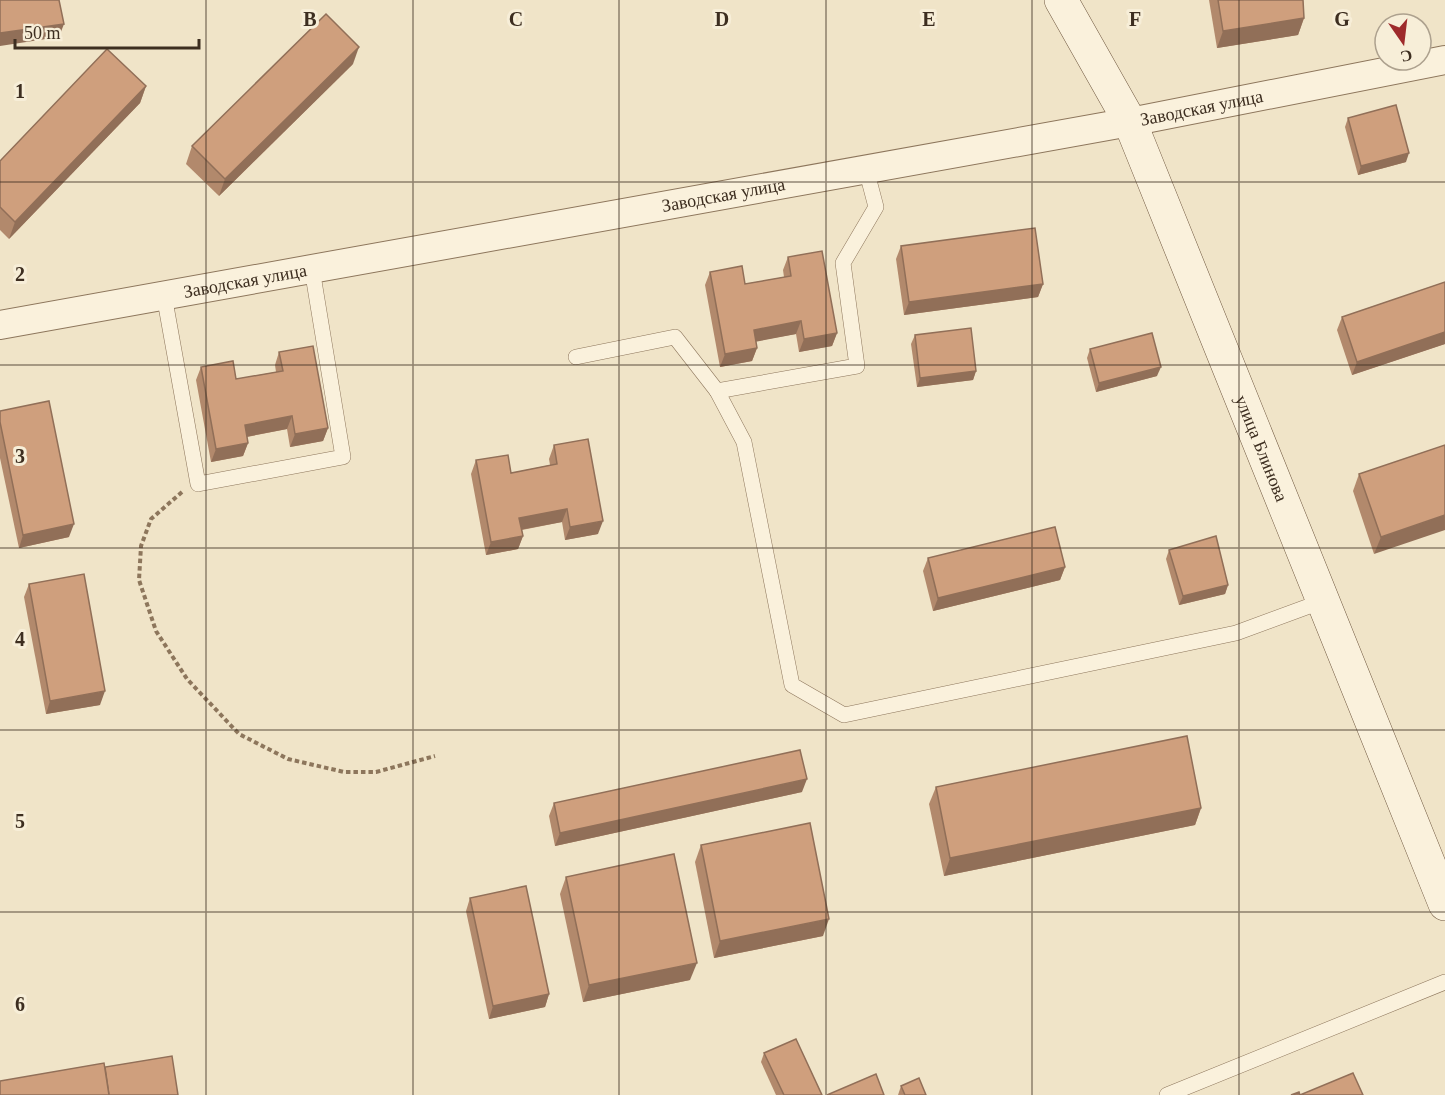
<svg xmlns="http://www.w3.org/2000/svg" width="1445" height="1095" viewBox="0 0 1445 1095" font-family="Georgia,serif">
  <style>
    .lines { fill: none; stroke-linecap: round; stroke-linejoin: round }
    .service-casing { stroke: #8d765c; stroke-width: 16 }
    .minor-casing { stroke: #8d765c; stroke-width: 30 }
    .secondary-casing { stroke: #6f573f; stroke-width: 34 }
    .path { stroke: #8d765c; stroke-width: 4; stroke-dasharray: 4.5 3; stroke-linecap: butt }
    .service { stroke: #faf1dc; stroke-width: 15 }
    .minor { stroke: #faf1dc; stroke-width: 28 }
    .secondary { stroke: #faf1dc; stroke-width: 33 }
    .wall { fill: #b2896c }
    .shaded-wall { fill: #916f58 }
    .building { fill: #cf9f7d; stroke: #916f58; stroke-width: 1.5 }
    .grid { fill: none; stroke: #3d2e20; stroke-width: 1.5; stroke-opacity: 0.55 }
    .labels { text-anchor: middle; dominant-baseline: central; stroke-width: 6; stroke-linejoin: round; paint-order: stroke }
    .street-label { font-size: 18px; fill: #3d2e20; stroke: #f7eed8 }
    .grid-label { font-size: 20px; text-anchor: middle; font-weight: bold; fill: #3d2e20; stroke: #f7eed8; stroke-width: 6; stroke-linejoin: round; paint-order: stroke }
  </style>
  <rect width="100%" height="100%" fill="#f0e4c8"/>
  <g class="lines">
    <!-- service casing -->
    <g class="service-casing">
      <g id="service">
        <polyline points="164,295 198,484 343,457 312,269"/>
        <polyline points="576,357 675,337 717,391 857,366 843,263 876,207 866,169"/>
        <polyline points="717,391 744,442 792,685 844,715 1236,633 1323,601"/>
        <polyline points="1167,1095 1445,982"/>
      </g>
    </g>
    <!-- minor casing -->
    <g class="minor-casing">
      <g id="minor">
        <path id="s1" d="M0,325L1130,122L1445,60"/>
      </g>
    </g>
    <!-- secondary casing -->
    <g class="secondary-casing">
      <g id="secondary">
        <path id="s2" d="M1061,0L1130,122L1445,904"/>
      </g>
    </g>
    <!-- path -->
    <polyline class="path" points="182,492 151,519 141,546 139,580 156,631 187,679 239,734 288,759 344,772 376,772 435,756"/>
    <!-- service -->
    <use href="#service" class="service"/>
    <!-- minor -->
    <use href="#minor" class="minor"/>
    <!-- secondary -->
    <use href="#secondary" class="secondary"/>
  </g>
  <!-- wall -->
  <g class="wall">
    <polygon points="1209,0 1303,0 1304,18 1298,35 1217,48"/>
    <polygon points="353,64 219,196 186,164 192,146"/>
    <polygon points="146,86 140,103 9,239 0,230 0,161"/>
    <polygon points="1348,118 1406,162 1358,175 1345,127"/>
    <polygon points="901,246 1043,284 1038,297 904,315 896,259"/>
    <polygon points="788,257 837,333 832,346 799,352 796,334 756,341 757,348 752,361 720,367 705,285 710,272 745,284 784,277 783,270"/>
    <polygon points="1445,282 1445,344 1352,375 1337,330 1342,317"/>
    <polygon points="915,335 976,371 973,380 917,387 911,344"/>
    <polygon points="1090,349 1157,376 1096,392 1087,358"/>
    <polygon points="279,352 328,428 323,441 290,447 287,429 247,437 248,443 243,456 211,462 196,380 201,367 236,379 276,372 275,365"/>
    <polygon points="0,411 69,537 19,548 0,458"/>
    <polygon points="554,445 598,534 565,540 562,522 522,530 523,536 518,549 486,555 471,474 476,460 511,473 550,465 549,459"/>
    <polygon points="1445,445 1374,554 1353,491 1359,474"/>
    <polygon points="1169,550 1228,585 1225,594 1179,605 1166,559"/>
    <polygon points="928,558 1065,567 1060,580 933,611 923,571"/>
    <polygon points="29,584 100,705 46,714 24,597"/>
    <polygon points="936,787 1201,808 1195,825 944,876 929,804"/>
    <polygon points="802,792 555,846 549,816 554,803"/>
    <polygon points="701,845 823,936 714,958 695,862"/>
    <polygon points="566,877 690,980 583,1002 560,894"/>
    <polygon points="470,898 549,994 545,1007 489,1019 466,911"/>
    <polygon points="764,1053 822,1095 776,1095 761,1062"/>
    <polygon points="901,1086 926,1095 898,1095"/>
  </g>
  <!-- shaded-wall -->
  <g class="shaded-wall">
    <polygon points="1304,18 1298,35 1217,48 1223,31"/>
    <polygon points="64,24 59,37 0,46 0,33"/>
    <polygon points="359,47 353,64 219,196 225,179"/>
    <polygon points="146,86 140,103 9,239 15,222"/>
    <polygon points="1409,153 1406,162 1358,175 1361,166"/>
    <polygon points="1043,284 1038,297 904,315 909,302"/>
    <polygon points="801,321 796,334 749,343 754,330"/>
    <polygon points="1445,332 1445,344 1352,375 1357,362"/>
    <polygon points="837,333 832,346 799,352 804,339"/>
    <polygon points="757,348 752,361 720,367 725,354"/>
    <polygon points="1161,367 1157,376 1096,392 1099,383"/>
    <polygon points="976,371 973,380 917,387 920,378"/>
    <polygon points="292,416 287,429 240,438 245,425"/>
    <polygon points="328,428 323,441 290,447 295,434"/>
    <polygon points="248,443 243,456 211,462 216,449"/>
    <polygon points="567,509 562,522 514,531 519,518"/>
    <polygon points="1445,515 1445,530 1374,554 1381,537"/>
    <polygon points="603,521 598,534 565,540 570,527"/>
    <polygon points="74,524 69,537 19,548 23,535"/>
    <polygon points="523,536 518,549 486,555 491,542"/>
    <polygon points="1065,567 1060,580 933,611 938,598"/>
    <polygon points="1228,585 1225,594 1179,605 1183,596"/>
    <polygon points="105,691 100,705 46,714 50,701"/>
    <polygon points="807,779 802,792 555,846 560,833"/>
    <polygon points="1201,808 1195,825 944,876 950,858"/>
    <polygon points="829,919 823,936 714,958 720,941"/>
    <polygon points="697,963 690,980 583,1002 589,985"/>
    <polygon points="549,994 545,1007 489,1019 493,1006"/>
  </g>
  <!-- building -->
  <g class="building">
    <polygon points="0,0 59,0 64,24 0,33"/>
    <polygon points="1218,0 1303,0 1304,18 1223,31"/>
    <polygon points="326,14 359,47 225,179 192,146"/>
    <polygon points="107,49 146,86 15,222 0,207 0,161"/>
    <polygon points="1396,105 1409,153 1361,166 1348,118"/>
    <polygon points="1035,228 1043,284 909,302 901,246"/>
    <polygon points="822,251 837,333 804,339 801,321 754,330 757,348 725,354 710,272 742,266 745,284 791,276 788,257"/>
    <polygon points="1445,282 1445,332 1357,362 1342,317"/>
    <polygon points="971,328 976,371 920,378 915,335"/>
    <polygon points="1152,333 1161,367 1099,383 1090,349"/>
    <polygon points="313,346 328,428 295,434 292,416 245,425 248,443 216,449 201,367 233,361 236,379 283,371 279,352"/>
    <polygon points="49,401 74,524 23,535 0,422 0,411"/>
    <polygon points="588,439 603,521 570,527 567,509 519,518 523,536 491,542 476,460 508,455 511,473 557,464 554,445"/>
    <polygon points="1445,445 1445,515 1381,537 1359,474"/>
    <polygon points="1055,527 1065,567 938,598 928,558"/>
    <polygon points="1216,536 1228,585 1183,596 1169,550"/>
    <polygon points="84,574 105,691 50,701 29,584"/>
    <polygon points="1187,736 1201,808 950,858 936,787"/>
    <polygon points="800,750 807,779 560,833 554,803"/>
    <polygon points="810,823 829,919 720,941 701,845"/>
    <polygon points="674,854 697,963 589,985 566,877"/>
    <polygon points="526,886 549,994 493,1006 470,898"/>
    <polygon points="796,1039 822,1095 784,1095 764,1053"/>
    <polygon points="172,1056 178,1095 109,1095 105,1067"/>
    <polygon points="104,1063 109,1095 0,1095 0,1081"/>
    <polygon points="1353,1073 1363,1095 1300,1095"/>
    <polygon points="876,1074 884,1095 827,1095"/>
    <polygon points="919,1078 926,1095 905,1095 901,1086"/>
    <polygon points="1299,1092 1300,1095 1291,1095"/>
  </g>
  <!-- grid -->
  <path class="grid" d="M206,0V1095M413,0V1095M619,0V1095M826,0V1095M1032,0V1095M1239,0V1095M0,182H1445M0,365H1445M0,548H1445M0,730H1445M0,912H1445"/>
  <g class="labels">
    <!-- street labels -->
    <g class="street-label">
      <text stroke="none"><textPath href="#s1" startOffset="1221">Заводская улица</textPath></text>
      <text stroke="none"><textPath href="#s1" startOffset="735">Заводская улица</textPath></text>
      <text stroke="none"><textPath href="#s1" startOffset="249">Заводская улица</textPath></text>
      <text stroke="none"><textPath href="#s2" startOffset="492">улица Блинова</textPath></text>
    </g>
  </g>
  <g class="grid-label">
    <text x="310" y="26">B</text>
    <text x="516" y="26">C</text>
    <text x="722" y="26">D</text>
    <text x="929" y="26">E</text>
    <text x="1135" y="26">F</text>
    <text x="1342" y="26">G</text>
    <text x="20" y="98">1</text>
    <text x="20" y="281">2</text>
    <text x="20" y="463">3</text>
    <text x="20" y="646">4</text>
    <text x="20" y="828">5</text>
    <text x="20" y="1011">6</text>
  </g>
  <!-- north arrow -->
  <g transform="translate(1403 42) rotate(166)"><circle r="28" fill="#f7eed8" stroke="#ada18e" stroke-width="1.5"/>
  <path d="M0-4.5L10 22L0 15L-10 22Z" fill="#9e2a2b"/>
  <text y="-9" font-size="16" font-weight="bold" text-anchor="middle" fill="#3d2e20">С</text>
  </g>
  <!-- scale -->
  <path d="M15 39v9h184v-9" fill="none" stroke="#3d2e20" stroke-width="3"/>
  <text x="24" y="39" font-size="18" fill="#3d2e20" stroke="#f7eed8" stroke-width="4.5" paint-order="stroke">50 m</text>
</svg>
